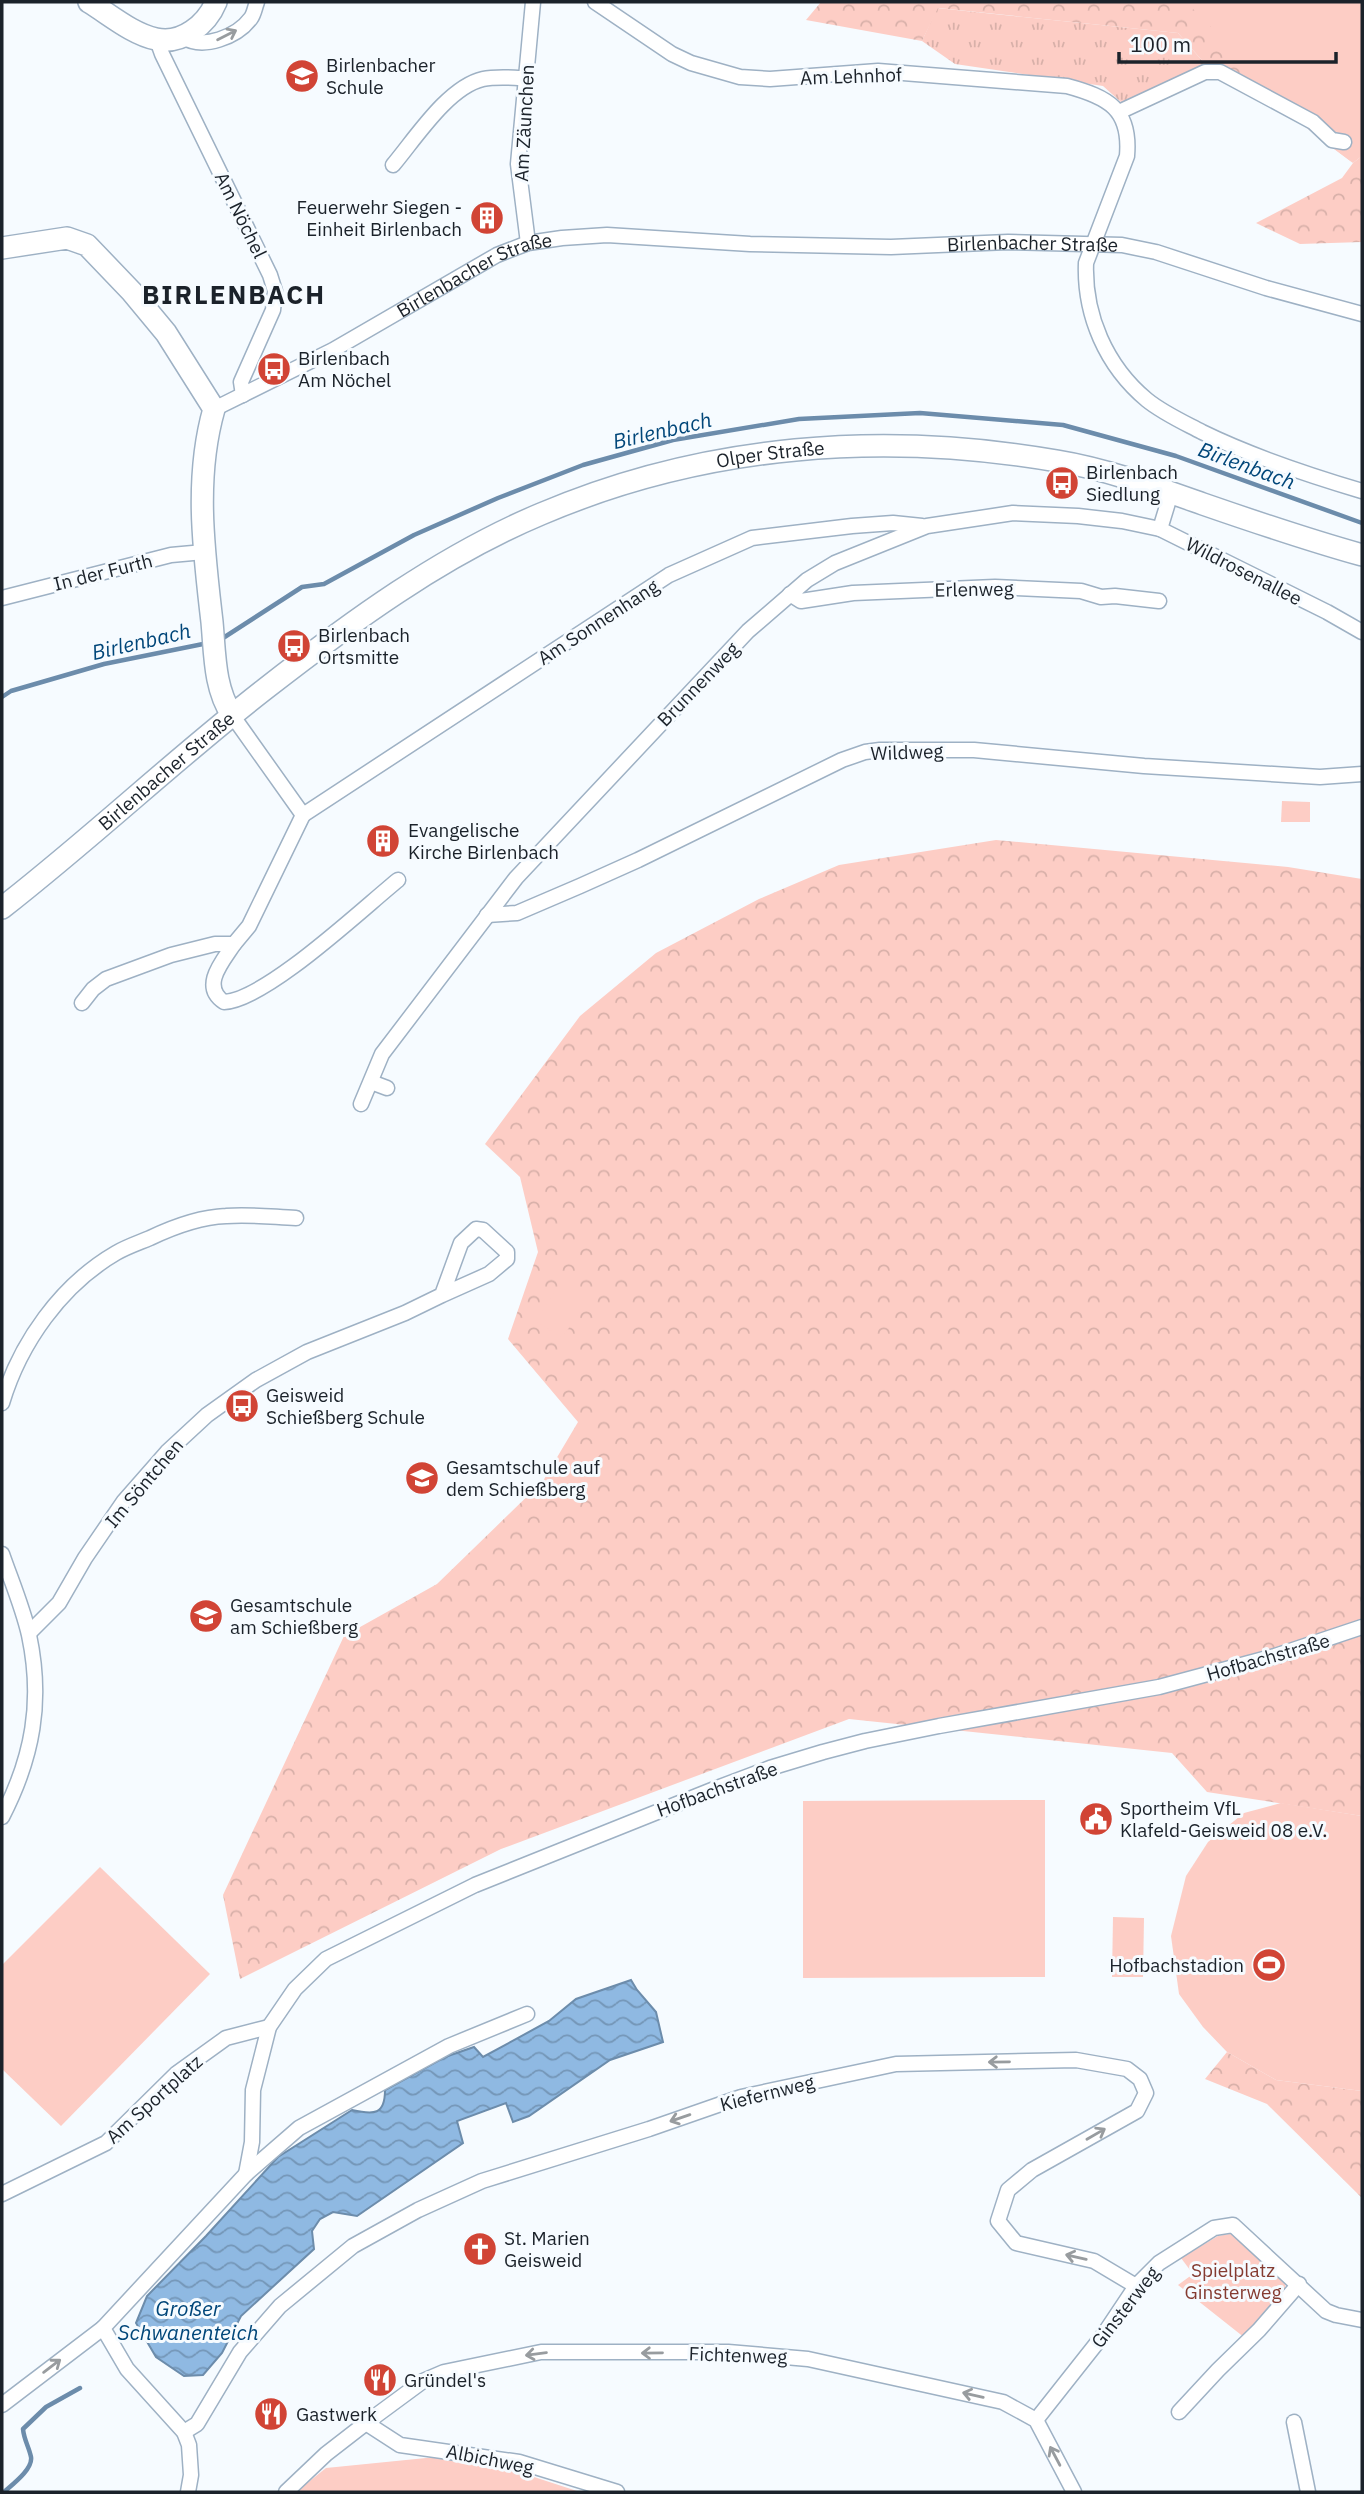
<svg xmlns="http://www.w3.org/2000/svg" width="1364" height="2494" viewBox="0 0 1364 2494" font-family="'IBM Plex Sans',sans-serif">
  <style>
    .grass { fill: url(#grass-tufts) }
    .forest { fill: url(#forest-crowns) }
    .green { fill: #fdcdc5 }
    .water { fill: url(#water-waves); stroke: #6c8cab; stroke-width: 2 }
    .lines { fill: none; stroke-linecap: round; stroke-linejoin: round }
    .stream { stroke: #6c8cab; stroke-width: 4.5 }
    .street-casing { stroke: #9eb1c4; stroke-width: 17 }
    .secondary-casing { stroke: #9eb1c4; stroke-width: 24 }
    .street { stroke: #fff; stroke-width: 14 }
    .secondary { stroke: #fff; stroke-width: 21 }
    .oneway { stroke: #989c9f }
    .labels { text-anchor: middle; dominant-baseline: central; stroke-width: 6; stroke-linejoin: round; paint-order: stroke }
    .poi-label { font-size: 19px; fill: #1b222a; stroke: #f6fbff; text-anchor: start }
    .street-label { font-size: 19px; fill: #1b222a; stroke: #f6fbff }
    .park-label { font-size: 19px; fill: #853b31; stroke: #f6fbff }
    .water-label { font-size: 21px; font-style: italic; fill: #004679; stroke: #f6fbff }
    .district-label { font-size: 26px; font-weight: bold; letter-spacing: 2px; fill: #1b222a; stroke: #f6fbff }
  </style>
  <defs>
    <pattern id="grass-tufts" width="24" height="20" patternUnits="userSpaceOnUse" patternTransform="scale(1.75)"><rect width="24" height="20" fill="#fdcdc5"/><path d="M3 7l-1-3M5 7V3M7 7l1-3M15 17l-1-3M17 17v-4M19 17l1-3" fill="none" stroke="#d8b0a9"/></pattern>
    <pattern id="forest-crowns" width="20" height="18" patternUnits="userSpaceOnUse" patternTransform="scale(1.75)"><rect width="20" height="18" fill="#fdcdc5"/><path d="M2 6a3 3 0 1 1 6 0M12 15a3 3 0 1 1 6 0" fill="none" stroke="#d8b0a9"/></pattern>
    <pattern id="water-waves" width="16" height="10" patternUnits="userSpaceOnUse" patternTransform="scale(1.75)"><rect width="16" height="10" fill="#8fb9e2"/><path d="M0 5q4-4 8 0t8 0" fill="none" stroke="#7496b7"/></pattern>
  </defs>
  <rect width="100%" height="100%" fill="#f6fbff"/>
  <!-- grass -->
  <polygon class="grass" points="937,8 1178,33 1206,65 1131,111 1103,86 955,64 922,41"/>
  <!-- forest -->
  <g class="forest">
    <polygon points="821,2 1187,2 1353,163 1362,156 1362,242 1300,244 1256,223 1342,178 1353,163 1300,123 1234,86 1206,65 1178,33 938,8 922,41 806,20"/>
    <polygon points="996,840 1288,867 1362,879 1362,1816 1207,1792 1172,1753 849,1719 501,1849 240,1979 223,1895 344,1636 437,1584 543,1481 578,1422 508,1339 538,1252 520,1177 485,1144 580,1016 656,953 759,899 839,865"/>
    <polygon points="1227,2052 1276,2080 1362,2091 1362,2198 1267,2104 1205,2079"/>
  </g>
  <!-- green -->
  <g class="green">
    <polygon points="1186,2 1362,2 1362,156 1353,163 1330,146"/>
    <polygon points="1282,801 1310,802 1310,822 1281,822"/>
    <polygon points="559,1285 586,1303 562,1338 536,1321"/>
    <polygon points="1045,1800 1045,1977 803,1978 803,1801"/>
    <polygon points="1281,1803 1362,1816 1362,2091 1276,2080 1227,2052 1203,2027 1179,1994 1171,1936 1186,1876 1208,1842 1244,1813"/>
    <polygon points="100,1867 210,1974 61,2126 2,2069 2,1965"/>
    <polygon points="1113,1917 1144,1918 1143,1977 1112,1977"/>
    <polygon points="1235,2233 1286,2280 1284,2297 1245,2338 1178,2285 1193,2274 1181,2258 1218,2236"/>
    <polygon points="436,2457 491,2463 580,2492 296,2492 326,2468"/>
  </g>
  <!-- water -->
  <path class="water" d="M631,1980L637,1990L656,2012L663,2042L610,2060L529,2116L513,2122L506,2103L457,2121L463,2143L357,2216L333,2212L320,2219L312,2231L314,2249L241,2316L222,2353L203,2375L184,2376L156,2357L136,2323L147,2296L206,2236L278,2157L352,2110C374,2115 385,2115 385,2090L445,2057L474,2047L483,2057L549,2021L576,1999Z"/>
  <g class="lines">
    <!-- stream -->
    <g class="stream">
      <polyline points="220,640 302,587 324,584 414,535 498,498 583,465 673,440 799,419 920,413 1063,425 1176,456 1362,523"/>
      <polyline points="2,697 11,691 104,664 208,643"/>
      <path d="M4,2492C13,2484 33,2469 31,2457C29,2447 24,2440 23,2429L46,2407L80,2388"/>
    </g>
    <!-- street casing -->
    <g class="street-casing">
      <g id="street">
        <path d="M595,2L672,54L691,63L740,77L770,79L878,71L1067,86C1108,97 1131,109 1127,156L1086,263C1084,315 1106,366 1147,400C1163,413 1183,422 1202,432C1253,457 1308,475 1362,491"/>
        <path d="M183,37C203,50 237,37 251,18C254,14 255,7 257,2"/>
        <polyline points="157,40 162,54 270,275 275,291 273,310 241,382 243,395"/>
        <polyline points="1119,112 1205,72 1220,72 1313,122 1332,140 1344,142"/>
        <path d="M393,165C415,139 448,87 483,79C496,76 513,78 526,78"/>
        <polyline points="528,243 518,164 533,2"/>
        <path id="s1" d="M214,409L333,350L497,255L528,243L562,238L607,235L750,244L891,247L1008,242L1122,245L1156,252L1266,288L1362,314"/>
        <polyline points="1171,493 1160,529 1327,612 1362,632"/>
        <polyline points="790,594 801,601 853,593 995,587 1081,591 1101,597 1115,596 1159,601"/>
        <polyline points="2,598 171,555 204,552"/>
        <polyline points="303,815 669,575 752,538 852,526 893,523 922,526"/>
        <polyline points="487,915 517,913 580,886 638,860 842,760 865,752 880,750 974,750 1144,766 1320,777 1362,774"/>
        <path d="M234,944C223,961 200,986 224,1002C266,1000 362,909 398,880"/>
        <polyline points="82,1003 93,989 106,979 171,955 215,944 234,944 249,926 303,815 232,715"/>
        <polyline points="371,1082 387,1088"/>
        <polyline points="361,1104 382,1054 516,878 748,631 807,580 835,563 927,526 1013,513 1078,516 1122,521 1160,529"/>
        <path d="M2,1403C20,1343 61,1285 116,1253C126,1247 138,1243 150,1238C173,1227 200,1217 226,1216C249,1214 273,1217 296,1218"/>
        <path d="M2,1554C11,1580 23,1608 29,1635C43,1701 33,1757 2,1817"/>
        <polyline points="29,1633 59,1603 85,1558 124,1501 167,1452 207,1415 256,1380 307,1352 405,1313 442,1295 461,1243 476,1229 483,1230 507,1252 507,1259 489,1274 442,1295"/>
        <polyline points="246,2174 252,2142 253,2090 269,2027 295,1989 326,1959 475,1885 717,1788 770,1768 823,1752 865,1741 939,1726 1159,1687 1275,1656 1362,1627"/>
        <polyline points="2,2194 106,2143 176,2074 226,2038 269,2027"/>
        <polyline points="2,2405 103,2328"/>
        <polyline points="1179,2412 1218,2370 1259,2330 1299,2284"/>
        <polyline points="1036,2420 1104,2334 1136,2286 1159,2263 1214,2228 1233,2225 1326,2311 1336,2315 1362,2320"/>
        <polyline points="1294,2422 1308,2492"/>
        <polyline points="366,2423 400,2445 519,2462 617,2492"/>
        <polyline points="184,2432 197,2424 240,2352 280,2306 353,2246 418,2210 482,2181 649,2129 741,2097 896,2064 1076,2060 1127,2069 1140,2079 1146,2093 1137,2111 1032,2170 1008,2190 998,2221 1016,2243 1094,2261 1136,2286"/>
        <polyline points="188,2492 191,2475 189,2445 184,2432 127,2369 103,2328 246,2174 299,2128 449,2046 527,2014"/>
        <polyline points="286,2492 326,2454 366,2423 423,2381 444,2372 541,2352 728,2352 808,2359 1003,2402 1036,2420 1074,2492"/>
      </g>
    </g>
    <!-- secondary casing -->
    <g class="secondary-casing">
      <g id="secondary">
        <path d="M89,2C109,14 132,34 156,39C182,45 207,24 216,2"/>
        <path d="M2,248L67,238L87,245L132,292L166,333L214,409C194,479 204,552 212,622C215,654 214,688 232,715"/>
        <path id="s2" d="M2,908C92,838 175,759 265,689C351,622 441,556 541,514C705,444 883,431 1057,461C1106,469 1155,487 1203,504C1255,522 1308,540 1362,555"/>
      </g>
    </g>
    <!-- street -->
    <use href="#street" class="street"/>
    <!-- secondary -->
    <use href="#secondary" class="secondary"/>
  </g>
  <!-- one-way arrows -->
  <defs><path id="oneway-shaft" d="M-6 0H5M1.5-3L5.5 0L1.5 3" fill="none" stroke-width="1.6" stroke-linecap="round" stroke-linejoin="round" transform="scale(1.75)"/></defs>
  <g class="oneway">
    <use href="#oneway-shaft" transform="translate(227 35) rotate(-27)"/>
    <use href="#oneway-shaft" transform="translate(999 2062) rotate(179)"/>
    <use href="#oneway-shaft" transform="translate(680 2118) rotate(161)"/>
    <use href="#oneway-shaft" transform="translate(1096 2134) rotate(-30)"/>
    <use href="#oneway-shaft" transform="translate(1076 2257) rotate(-167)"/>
    <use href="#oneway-shaft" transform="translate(652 2353) rotate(179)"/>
    <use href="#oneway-shaft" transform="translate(536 2354) rotate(173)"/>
    <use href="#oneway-shaft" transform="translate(52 2366) rotate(-37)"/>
    <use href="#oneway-shaft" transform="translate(973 2395) rotate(-167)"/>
    <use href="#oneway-shaft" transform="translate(1055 2456) rotate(-118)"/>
  </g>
  <!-- icons -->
  <defs>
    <g id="school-disc" transform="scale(1.75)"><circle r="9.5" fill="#d14435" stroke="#f6fbff"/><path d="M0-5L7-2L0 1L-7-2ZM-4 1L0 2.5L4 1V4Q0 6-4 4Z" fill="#fff"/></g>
    <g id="building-disc" transform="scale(1.75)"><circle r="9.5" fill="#d14435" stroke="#f6fbff"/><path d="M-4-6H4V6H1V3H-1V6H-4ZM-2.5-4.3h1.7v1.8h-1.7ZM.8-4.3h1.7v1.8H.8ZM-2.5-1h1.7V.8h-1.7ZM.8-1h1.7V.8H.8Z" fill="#fff"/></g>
    <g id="bus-disc" transform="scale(1.75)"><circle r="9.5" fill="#d14435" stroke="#f6fbff"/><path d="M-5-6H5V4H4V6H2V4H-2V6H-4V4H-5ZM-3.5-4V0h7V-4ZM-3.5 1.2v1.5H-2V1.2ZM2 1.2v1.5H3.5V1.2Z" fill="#fff"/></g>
    <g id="civic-disc" transform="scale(1.75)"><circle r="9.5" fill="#d14435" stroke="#f6fbff"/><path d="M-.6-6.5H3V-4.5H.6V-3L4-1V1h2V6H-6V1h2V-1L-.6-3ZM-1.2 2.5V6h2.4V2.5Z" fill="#fff"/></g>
    <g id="stadium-disc" transform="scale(1.75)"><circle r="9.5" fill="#d14435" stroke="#f6fbff"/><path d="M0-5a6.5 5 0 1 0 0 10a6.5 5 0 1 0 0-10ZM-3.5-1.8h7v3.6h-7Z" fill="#fff"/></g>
    <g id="church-disc" transform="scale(1.75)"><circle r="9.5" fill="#d14435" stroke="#f6fbff"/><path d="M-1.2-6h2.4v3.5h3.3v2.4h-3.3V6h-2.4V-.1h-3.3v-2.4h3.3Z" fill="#fff"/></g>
    <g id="restaurant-disc" transform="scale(1.75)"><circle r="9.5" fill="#d14435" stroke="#f6fbff"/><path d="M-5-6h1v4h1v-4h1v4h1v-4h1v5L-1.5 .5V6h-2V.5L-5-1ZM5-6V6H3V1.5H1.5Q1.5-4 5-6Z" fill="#fff"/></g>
  </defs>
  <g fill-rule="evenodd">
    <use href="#school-disc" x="302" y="76"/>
    <use href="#building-disc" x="487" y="218"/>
    <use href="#bus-disc" x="274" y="369"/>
    <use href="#bus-disc" x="1062" y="483"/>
    <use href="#bus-disc" x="294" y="646"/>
    <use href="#building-disc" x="383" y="841"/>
    <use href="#bus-disc" x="242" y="1406"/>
    <use href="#school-disc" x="422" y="1478"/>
    <use href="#school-disc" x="206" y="1616"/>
    <use href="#civic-disc" x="1096" y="1819"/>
    <use href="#stadium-disc" x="1269" y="1965"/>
    <use href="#church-disc" x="480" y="2249"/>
    <use href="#restaurant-disc" x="380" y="2380"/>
    <use href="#restaurant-disc" x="271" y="2414"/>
  </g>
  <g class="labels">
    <!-- poi labels -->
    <g class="poi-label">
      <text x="326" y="65">Birlenbacher<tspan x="326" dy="22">Schule</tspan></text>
      <text x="462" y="207" text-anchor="end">Feuerwehr Siegen -<tspan x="462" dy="22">Einheit Birlenbach</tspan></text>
      <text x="298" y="358">Birlenbach<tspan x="298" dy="22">Am Nöchel</tspan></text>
      <text x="1086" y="472">Birlenbach<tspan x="1086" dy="22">Siedlung</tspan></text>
      <text x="318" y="635">Birlenbach<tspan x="318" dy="22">Ortsmitte</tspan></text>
      <text x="408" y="830">Evangelische<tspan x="408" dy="22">Kirche Birlenbach</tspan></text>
      <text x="266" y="1395">Geisweid<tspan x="266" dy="22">Schießberg Schule</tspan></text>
      <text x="446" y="1467">Gesamtschule auf<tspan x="446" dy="22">dem Schießberg</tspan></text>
      <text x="230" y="1605">Gesamtschule<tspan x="230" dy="22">am Schießberg</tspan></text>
      <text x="1120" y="1808">Sportheim VfL<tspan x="1120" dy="22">Klafeld-Geisweid 08 e.V.</tspan></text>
      <text x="1244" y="1965" text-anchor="end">Hofbachstadion</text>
      <text x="504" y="2238">St. Marien<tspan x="504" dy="22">Geisweid</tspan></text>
      <text x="404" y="2380">Gründel's</text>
      <text x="296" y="2414">Gastwerk</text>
    </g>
    <!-- street labels -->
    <g class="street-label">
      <text transform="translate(851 76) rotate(-2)">Am Lehnhof</text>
      <text transform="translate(524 123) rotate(-87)">Am Zäunchen</text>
      <text transform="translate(241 215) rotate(64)">Am Nöchel</text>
      <text stroke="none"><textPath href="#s1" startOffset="861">Birlenbacher Straße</textPath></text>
      <text stroke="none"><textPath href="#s1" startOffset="294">Birlenbacher Straße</textPath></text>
      <text stroke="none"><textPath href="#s2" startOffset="908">Olper Straße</textPath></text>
      <text transform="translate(1244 571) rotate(27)">Wildrosenallee</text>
      <text transform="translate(103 572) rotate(-14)">In der Furth</text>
      <text transform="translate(974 589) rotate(-1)">Erlenweg</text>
      <text transform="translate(598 622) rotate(-33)">Am Sonnenhang</text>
      <text transform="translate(698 684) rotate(-46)">Brunnenweg</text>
      <text transform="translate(907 752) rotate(-2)">Wildweg</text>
      <text stroke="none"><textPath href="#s2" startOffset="214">Birlenbacher Straße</textPath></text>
      <text transform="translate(144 1483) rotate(-50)">Im Söntchen</text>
      <text transform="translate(1268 1657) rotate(-16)">Hofbachstraße</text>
      <text transform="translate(717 1789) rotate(-20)">Hofbachstraße</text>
      <text transform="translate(767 2093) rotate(-14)">Kiefernweg</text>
      <text transform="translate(154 2099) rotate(-42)">Am Sportplatz</text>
      <text transform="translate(1125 2307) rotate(-52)">Ginsterweg</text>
      <text transform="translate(738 2355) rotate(2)">Fichtenweg</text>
      <text transform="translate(490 2459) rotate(11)">Albichweg</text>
    </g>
    <!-- park labels -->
    <g class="park-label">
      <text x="1233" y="2270">Spielplatz<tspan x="1233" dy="22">Ginsterweg</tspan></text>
    </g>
    <!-- water labels -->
    <g class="water-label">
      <text transform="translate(662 430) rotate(-13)">Birlenbach</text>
      <text transform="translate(1247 465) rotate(20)">Birlenbach</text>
      <text transform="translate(141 641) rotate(-13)">Birlenbach</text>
      <text x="188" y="2308">Großer<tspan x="188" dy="24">Schwanenteich</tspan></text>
    </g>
    <!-- district labels -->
    <g class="district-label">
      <text x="234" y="294">BIRLENBACH</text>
    </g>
  </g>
  <!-- border -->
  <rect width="1364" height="2494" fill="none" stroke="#1b222a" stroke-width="7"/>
  <!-- scale -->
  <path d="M1119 52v10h217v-10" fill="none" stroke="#1b222a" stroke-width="3.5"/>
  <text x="1130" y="52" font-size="21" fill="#1b222a" stroke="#f6fbff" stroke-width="5" paint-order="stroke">100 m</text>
</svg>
